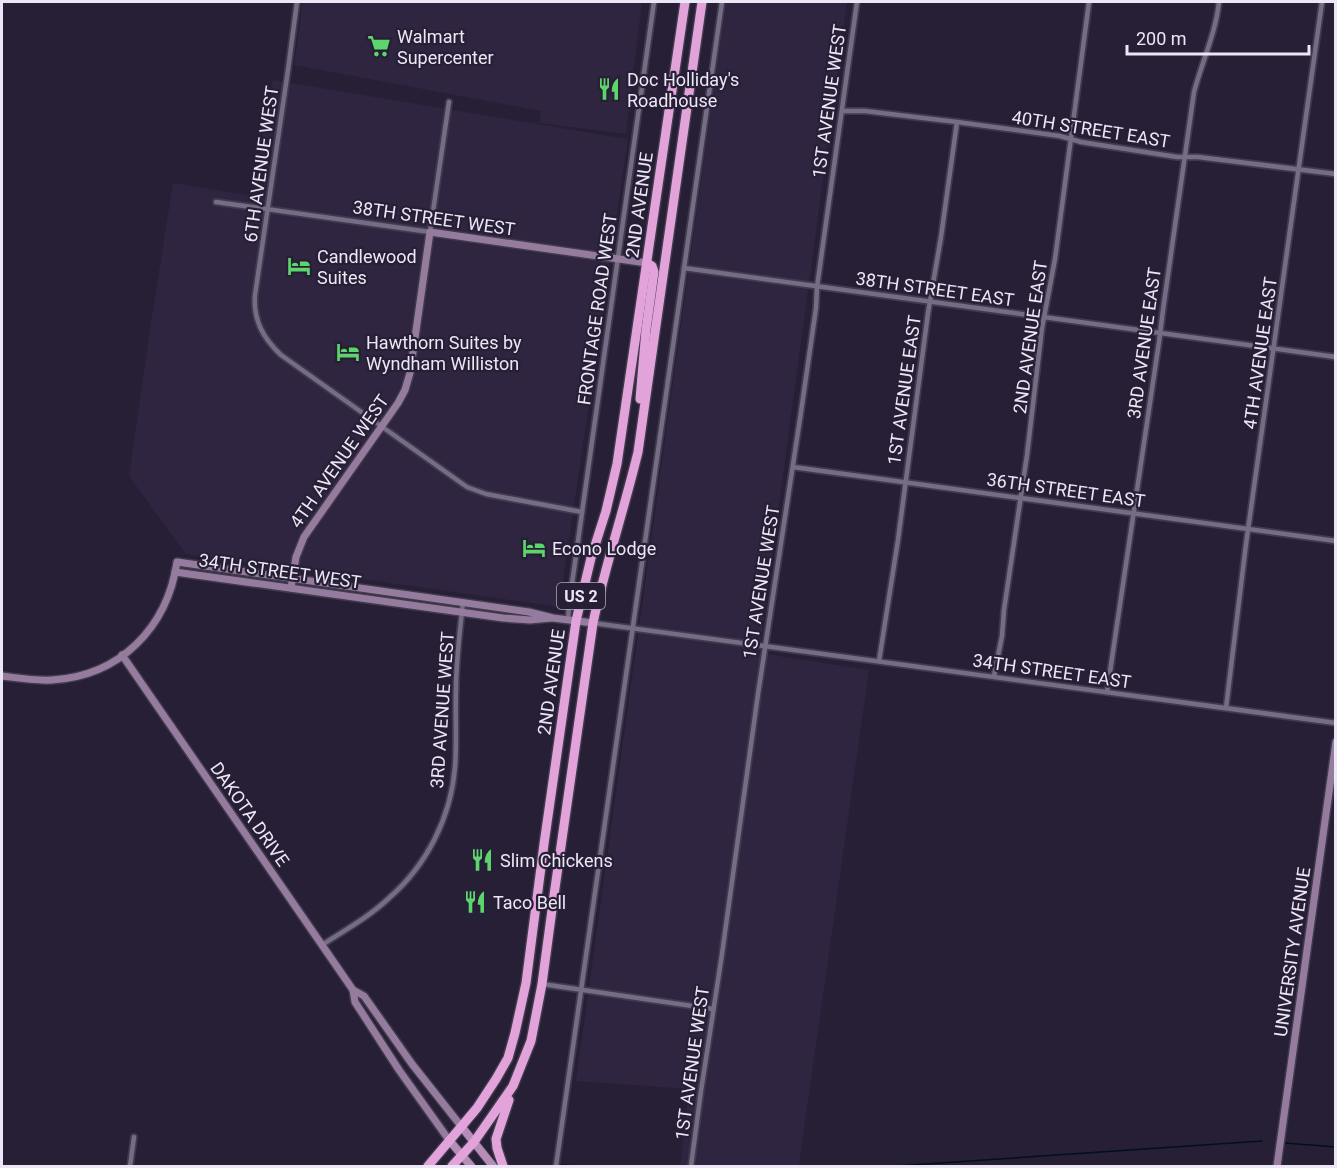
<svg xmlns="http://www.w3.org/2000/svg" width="1337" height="1168" viewBox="0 0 1337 1168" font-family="Roboto,sans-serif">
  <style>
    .built { fill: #2f2541 }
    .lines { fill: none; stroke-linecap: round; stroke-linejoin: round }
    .stream { stroke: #00101e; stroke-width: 1.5 }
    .street-casing { stroke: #403a4c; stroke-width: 8 }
    .secondary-casing { stroke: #403a4c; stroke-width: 10 }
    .primary-casing { stroke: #403a4c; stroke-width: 10 }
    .highway-casing { stroke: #403a4c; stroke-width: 12 }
    .street { stroke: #756c86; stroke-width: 4.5 }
    .secondary { stroke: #957c9f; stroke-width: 7 }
    .primary { stroke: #b68db8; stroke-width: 8 }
    .highway { stroke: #e1a3d9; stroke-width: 9 }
    .labels { text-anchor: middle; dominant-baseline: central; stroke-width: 4.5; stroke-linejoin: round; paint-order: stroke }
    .shield { fill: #271f35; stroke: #b1abbc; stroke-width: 1.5 }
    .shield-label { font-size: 16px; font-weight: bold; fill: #ece7f6 }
    .poi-label { font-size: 18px; fill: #ece7f6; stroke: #271f35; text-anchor: start }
    .street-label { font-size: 18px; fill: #ece7f6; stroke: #271f35 }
  </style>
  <rect width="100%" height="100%" fill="#271f35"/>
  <!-- built -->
  <g class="built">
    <polygon points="303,2 642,2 626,134 540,123 541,111 294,65"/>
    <polygon points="726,2 847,2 759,653 869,670 799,1165 788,1166 680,1166 689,1089 576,1081"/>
    <polygon points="273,80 628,139 559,607 186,554 129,476 151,322 173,183 252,196"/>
  </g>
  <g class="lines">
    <!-- stream -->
    <g class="stream">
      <polyline points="1285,1143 1336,1147"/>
      <polyline points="562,1165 574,1166"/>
      <polyline points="896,1166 1262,1141"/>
    </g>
    <!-- street casing -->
    <g class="street-casing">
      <g id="street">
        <path d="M297,2L288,70L255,295C253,320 263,338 281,355L467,487L486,494L582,512"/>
        <polyline points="842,111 865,111 957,122 1060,136 1081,142 1177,157 1198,157 1336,174"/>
        <polyline points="216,202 430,232 449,102"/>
        <polyline points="684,268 1336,357"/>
        <polyline points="793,467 1336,541"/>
        <polyline points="568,620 569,605 654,2"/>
        <polyline points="593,623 1336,723"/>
        <polyline points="879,661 898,540 928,313 941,237 957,122"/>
        <polyline points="994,676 1002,636 1004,610 1027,455 1042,328 1055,259 1089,2"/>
        <path d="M1107,692L1159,342L1163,310L1194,92C1202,62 1216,32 1219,2"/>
        <polyline points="1226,708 1246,544 1322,2"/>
        <path d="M322,945C345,930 369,917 389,898C427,865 451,817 455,767C457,741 455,715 456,689C456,660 460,631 463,602"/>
        <polyline points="542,984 713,1009"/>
        <polyline points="130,1166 134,1137"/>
        <polyline points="556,1166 722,2"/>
        <polyline points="691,1166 701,1091 722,954 758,694 801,412 816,308 817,287 857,2"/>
      </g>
    </g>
    <!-- secondary casing -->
    <g class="secondary-casing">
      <g id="secondary">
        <polyline points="175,572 503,618 530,620 551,618"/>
        <polyline points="291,588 296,557 304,537 398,403 405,390 410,373 430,232 647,263"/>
        <polyline points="122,655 353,990 355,1002 399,1070 449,1140"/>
        <path d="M2,676C18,678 35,681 52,680C120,676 167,628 177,562L529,612L553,618L593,623"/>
        <polyline points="353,990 364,996 412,1064 461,1126"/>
        <polyline points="1277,1166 1336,742"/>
      </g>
    </g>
    <!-- primary casing -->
    <g class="primary-casing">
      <g id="primary">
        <polyline points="461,1126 493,1166"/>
        <polyline points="449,1140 471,1166"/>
      </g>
    </g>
    <!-- highway casing -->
    <g class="highway-casing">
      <g id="highway">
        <polyline points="640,399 646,330 654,272 652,266 647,263"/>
        <polyline points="428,1166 477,1108 496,1079 508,1058 515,1033 526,983 544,844 576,621 591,558 606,511 617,464 685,2"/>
        <path d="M452,1166L474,1142L513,1086L531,1041L542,984L554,895L593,623C605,566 624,510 638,452L702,2"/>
        <polyline points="503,1166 497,1148 496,1139 509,1100"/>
      </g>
    </g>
    <!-- street -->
    <use href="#street" class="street"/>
    <!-- secondary -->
    <use href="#secondary" class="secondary"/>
    <!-- primary -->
    <use href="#primary" class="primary"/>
    <!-- highway -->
    <use href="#highway" class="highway"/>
  </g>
  <!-- icons -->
  <defs>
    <g id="supermarket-bare" transform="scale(1.8)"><path d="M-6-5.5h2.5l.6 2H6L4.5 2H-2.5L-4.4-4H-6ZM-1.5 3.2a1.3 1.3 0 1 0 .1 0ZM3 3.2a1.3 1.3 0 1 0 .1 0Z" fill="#5cd56d" stroke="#271f35" stroke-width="2.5" paint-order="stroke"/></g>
    <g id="restaurant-bare" transform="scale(1.8)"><path d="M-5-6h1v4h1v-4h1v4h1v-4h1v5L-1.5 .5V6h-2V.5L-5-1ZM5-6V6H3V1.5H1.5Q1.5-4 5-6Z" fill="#5cd56d" stroke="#271f35" stroke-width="2.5" paint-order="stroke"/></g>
    <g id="hotel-bare" transform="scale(1.8)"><path d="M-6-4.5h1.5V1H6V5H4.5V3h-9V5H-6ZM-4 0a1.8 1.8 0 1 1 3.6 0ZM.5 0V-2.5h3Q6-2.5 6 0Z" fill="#5cd56d" stroke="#271f35" stroke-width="2.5" paint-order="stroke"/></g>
  </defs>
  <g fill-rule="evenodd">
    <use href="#supermarket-bare" x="379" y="46"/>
    <use href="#restaurant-bare" x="609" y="89"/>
    <use href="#hotel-bare" x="299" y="266"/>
    <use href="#hotel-bare" x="348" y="352"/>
    <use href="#hotel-bare" x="534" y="548"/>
    <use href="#restaurant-bare" x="482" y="860"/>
    <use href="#restaurant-bare" x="475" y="902"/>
  </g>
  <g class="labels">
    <!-- shield labels -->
    <rect class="shield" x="557" y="583" width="48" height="26" rx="4.5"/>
    <g class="shield-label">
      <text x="581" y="596">US 2</text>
    </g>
    <!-- poi labels -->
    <g class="poi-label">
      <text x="397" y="36">Walmart<tspan x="397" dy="21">Supercenter</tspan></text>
      <text x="627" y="79">Doc Holliday's<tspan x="627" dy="21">Roadhouse</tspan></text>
      <text x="317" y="256">Candlewood<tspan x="317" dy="21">Suites</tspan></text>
      <text x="366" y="342">Hawthorn Suites by<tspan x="366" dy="21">Wyndham Williston</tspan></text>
      <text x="552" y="548">Econo Lodge</text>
      <text x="500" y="860">Slim Chickens</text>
      <text x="493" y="902">Taco Bell</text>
    </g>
    <!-- street labels -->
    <g class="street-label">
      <text transform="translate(829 101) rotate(-82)">1ST AVENUE WEST</text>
      <text transform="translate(1091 129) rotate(9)">40TH STREET EAST</text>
      <text transform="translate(261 164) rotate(-82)">6TH AVENUE WEST</text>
      <text transform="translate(639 205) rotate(-82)">2ND AVENUE</text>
      <text transform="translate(434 218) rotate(8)">38TH STREET WEST</text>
      <text transform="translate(935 289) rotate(8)">38TH STREET EAST</text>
      <text transform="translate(597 309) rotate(-82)">FRONTAGE ROAD WEST</text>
      <text transform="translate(1030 337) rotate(-82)">2ND AVENUE EAST</text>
      <text transform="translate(1144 343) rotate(-82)">3RD AVENUE EAST</text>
      <text transform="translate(1260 353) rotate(-82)">4TH AVENUE EAST</text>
      <text transform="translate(904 390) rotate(-82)">1ST AVENUE EAST</text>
      <text transform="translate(339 461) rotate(-55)">4TH AVENUE WEST</text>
      <text transform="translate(1066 490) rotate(8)">36TH STREET EAST</text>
      <text transform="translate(280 571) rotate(8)">34TH STREET WEST</text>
      <text transform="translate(761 582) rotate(-81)">1ST AVENUE WEST</text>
      <text transform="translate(1052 671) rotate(8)">34TH STREET EAST</text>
      <text transform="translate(551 682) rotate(-82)">2ND AVENUE</text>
      <text transform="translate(442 710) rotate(-86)">3RD AVENUE WEST</text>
      <text transform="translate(250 814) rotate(55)">DAKOTA DRIVE</text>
      <text transform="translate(1292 952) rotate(-82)">UNIVERSITY AVENUE</text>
      <text transform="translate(692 1063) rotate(-82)">1ST AVENUE WEST</text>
    </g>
  </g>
  <!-- border -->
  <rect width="1337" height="1168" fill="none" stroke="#ece7f6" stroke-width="6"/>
  <!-- scale -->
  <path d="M1127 45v9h182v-9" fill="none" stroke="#ece7f6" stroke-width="3"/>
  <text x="1136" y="45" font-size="18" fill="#ece7f6" stroke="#271f35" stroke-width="4.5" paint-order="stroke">200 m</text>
</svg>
